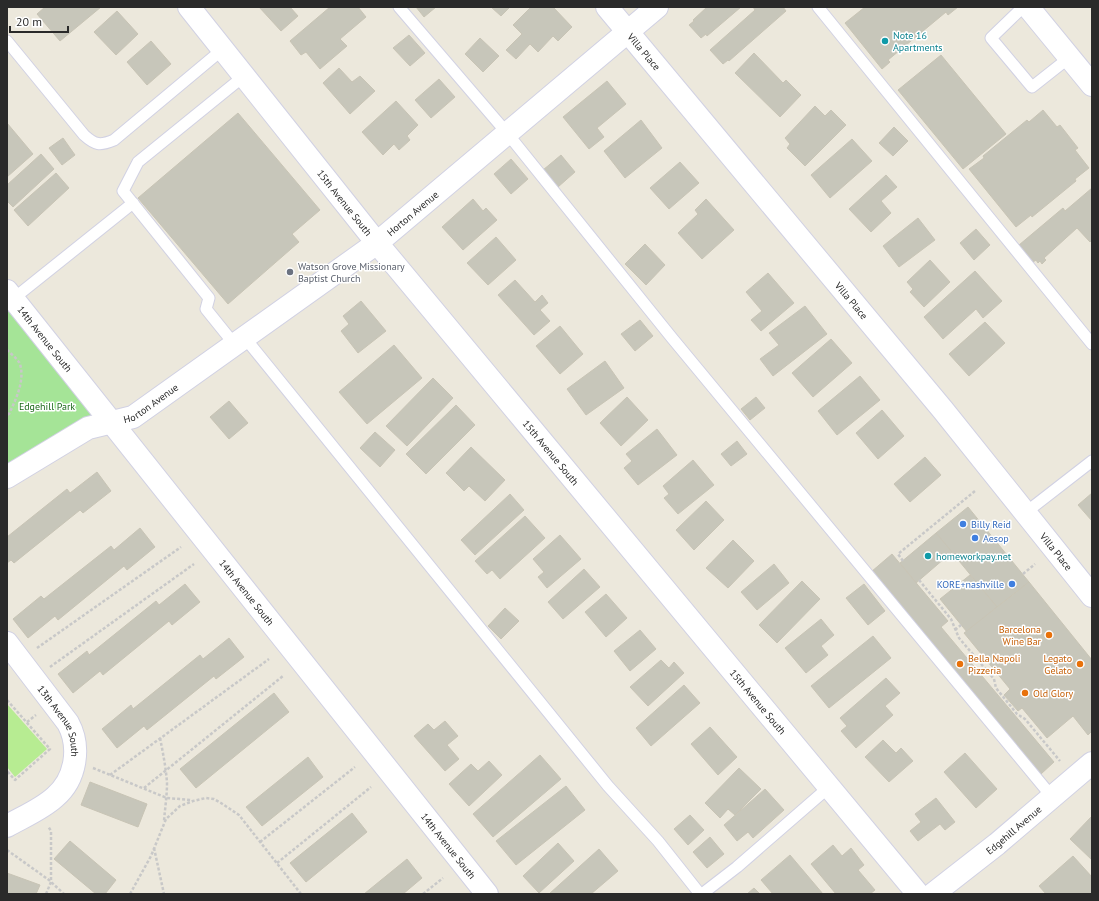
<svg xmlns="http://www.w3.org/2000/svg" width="1099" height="901" viewBox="0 0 1099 901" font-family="'PT Sans',sans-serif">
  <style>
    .green { fill: #a5e497 }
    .pitch { fill: #b7ec92 }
    .building { fill: #c7c6ba; stroke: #c8c4b5 }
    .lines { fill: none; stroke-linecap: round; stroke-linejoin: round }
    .service-casing { stroke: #d1d1e3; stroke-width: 13 }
    .minor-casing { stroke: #d1d1e3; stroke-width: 24 }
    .tertiary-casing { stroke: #d1d1e3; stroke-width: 24 }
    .secondary-casing { stroke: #d1d1e3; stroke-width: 24 }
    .path { stroke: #c8c8c8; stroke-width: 2.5; stroke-dasharray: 3 2; stroke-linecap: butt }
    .service { stroke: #fff; stroke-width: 11 }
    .minor { stroke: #fff; stroke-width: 22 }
    .tertiary { stroke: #fff; stroke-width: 22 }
    .secondary { stroke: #fff; stroke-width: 22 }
    .culture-dot { fill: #0f9aa8; stroke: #fff; stroke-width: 1.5 }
    .worship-dot { fill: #6b7280; stroke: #fff; stroke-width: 1.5 }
    .shop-dot { fill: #3f7fe0; stroke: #fff; stroke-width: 1.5 }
    .food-dot { fill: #e8710a; stroke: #fff; stroke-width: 1.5 }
    .labels { text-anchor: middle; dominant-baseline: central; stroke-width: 3; stroke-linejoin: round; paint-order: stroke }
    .culture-label { font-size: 10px; fill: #0d838f; stroke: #fff; text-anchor: start }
    .street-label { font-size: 10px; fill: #2a2a2a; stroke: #fff }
    .worship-label { font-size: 10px; fill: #5b616d; stroke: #fff; text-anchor: start }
    .park-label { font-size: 10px; fill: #1c6819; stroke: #fff }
    .shop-label { font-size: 10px; fill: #366cbe; stroke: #fff; text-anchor: start }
    .food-label { font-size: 10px; fill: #c56008; stroke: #fff; text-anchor: end }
  </style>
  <rect width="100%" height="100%" fill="#ece8dc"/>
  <!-- green -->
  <polygon class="green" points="7,291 111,422 7,477"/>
  <!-- pitch -->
  <polygon class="pitch" points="7,704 47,749 15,777 7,767"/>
  <!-- building -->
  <g class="building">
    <polygon points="45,7 101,7 60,41 37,14"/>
    <polygon points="259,7 290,7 298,16 281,31"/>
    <polygon points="330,7 358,7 366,17 340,39 347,46 320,69 306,52 301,55 290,41"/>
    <polygon points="416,7 436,7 424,17"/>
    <polygon points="491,7 510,7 501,16"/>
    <polygon points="531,7 553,7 572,27 558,41 553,36 538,52 530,44 516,59 506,50 522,34 513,25"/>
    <polygon points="707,7 741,7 707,36 706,34 701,38 689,25 694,21 693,20"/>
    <polygon points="753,7 783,7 786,11 729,61 728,60 723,64 710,50 755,10"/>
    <polygon points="865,7 958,7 948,15 946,12 888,60 890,62 882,69 845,23"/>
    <polygon points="117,11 138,34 116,55 94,32"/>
    <polygon points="409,35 425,53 410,66 393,48"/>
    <polygon points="480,38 499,56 483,72 465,54"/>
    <polygon points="151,41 171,64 147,85 127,62"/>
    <polygon points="754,53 783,83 786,80 801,95 780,117 735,73"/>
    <polygon points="941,55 1006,134 963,169 898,90"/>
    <polygon points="339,68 352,82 360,76 375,91 350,114 323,83"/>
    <polygon points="439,79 455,97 431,118 415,100"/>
    <polygon points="607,81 626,104 597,128 604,137 589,149 563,117"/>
    <polygon points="396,101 418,125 407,136 410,140 399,150 394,144 383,155 362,132"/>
    <polygon points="815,106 825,116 831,110 846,125 805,166 787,148 790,144 785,138"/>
    <polygon points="1043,110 1057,127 1060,125 1078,148 1075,150 1089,168 1075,179 1076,181 1032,217 1031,215 1016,227 969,169 984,158 983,156 1027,120 1029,122"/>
    <polygon points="238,113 320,210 292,234 299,242 228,304 138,198"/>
    <polygon points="641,120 662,148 625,178 604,151"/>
    <polygon points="7,123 33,154 7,177"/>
    <polygon points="894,127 908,141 893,156 879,143"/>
    <polygon points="63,138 75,155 62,165 49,148"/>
    <polygon points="852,139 872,161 830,198 811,175"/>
    <polygon points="41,154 54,169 13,207 7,201 7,185"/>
    <polygon points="561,155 575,172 558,187 543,170"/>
    <polygon points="511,159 528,179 511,194 494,174"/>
    <polygon points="680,162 699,183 669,209 650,188"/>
    <polygon points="56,173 69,188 28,226 14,210"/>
    <polygon points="886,175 897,187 881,201 891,213 871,232 849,209"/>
    <polygon points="1092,188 1092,240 1090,242 1077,228 1044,258 1046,260 1042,264 1040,261 1038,263 1036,260 1033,262 1019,245 1063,208 1065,211"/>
    <polygon points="473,199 483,211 486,208 497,220 463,250 442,227"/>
    <polygon points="706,199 734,230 702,259 678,233 698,214 695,210"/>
    <polygon points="918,218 935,240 899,267 883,246"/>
    <polygon points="976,229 990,245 974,260 960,243"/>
    <polygon points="496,237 516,260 488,285 467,263"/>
    <polygon points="645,244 665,265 646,285 625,264"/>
    <polygon points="930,260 950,282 924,307 910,292 913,289 907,282"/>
    <polygon points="975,271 1002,301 983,318 976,309 943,339 924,317"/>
    <polygon points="768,273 794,303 761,331 751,320 762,311 746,292"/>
    <polygon points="515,280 535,302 542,295 548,303 540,310 550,321 534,335 498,295"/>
    <polygon points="361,301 386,331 358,353 341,331 349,324 343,316"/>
    <polygon points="805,306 827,334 773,376 760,359 779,345 769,333"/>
    <polygon points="640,320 653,336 635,351 621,334"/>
    <polygon points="985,322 1005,343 969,376 949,354"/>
    <polygon points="560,326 583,354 560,374 536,346"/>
    <polygon points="831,339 852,363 813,397 792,373"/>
    <polygon points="394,345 422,378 367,424 339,392"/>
    <polygon points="605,361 624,388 586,415 567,389"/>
    <polygon points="860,376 880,400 837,435 818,411"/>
    <polygon points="433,378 453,398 407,446 386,426"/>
    <polygon points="627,397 648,420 621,446 600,423"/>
    <polygon points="756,397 765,408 750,420 741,409"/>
    <polygon points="229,401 248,423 229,439 210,417"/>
    <polygon points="456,405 475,425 426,474 406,454"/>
    <polygon points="882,410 904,436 878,459 856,433"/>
    <polygon points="657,429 677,455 638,485 624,468 632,461 626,454"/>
    <polygon points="375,432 395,450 380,467 360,448"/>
    <polygon points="737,441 747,454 731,466 721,454"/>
    <polygon points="471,447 505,480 485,501 469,486 464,491 446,473"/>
    <polygon points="925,457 941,475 910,502 894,484"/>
    <polygon points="693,460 714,485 678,514 664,498 669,494 663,486"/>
    <polygon points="97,472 111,491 83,513 80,510 14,563 11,560 7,563 7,537 67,489 70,493"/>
    <polygon points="1092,493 1092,521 1078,505"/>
    <polygon points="510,494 524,510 475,555 461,540"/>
    <polygon points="706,501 724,520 694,550 676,530"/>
    <polygon points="968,507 1029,582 997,607 936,533"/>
    <polygon points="525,516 545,538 500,579 492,570 487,574 475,561"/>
    <polygon points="140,528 155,547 127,570 124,566 58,620 55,616 28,638 13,619 41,596 44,599 111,546 114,550"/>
    <polygon points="936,533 952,552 916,583 900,563"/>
    <polygon points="560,535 581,559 547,588 538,577 544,572 533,559"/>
    <polygon points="733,540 754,561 728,588 706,568"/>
    <polygon points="892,554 948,621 941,627 1054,762 1041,774 871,572"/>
    <polygon points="774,564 789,583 757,610 741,592"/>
    <polygon points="584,569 600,587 563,619 548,602"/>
    <polygon points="970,575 997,607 967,632 940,599"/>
    <polygon points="802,581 820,599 777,643 759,625"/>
    <polygon points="1029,582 1092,660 1092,731 1088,735 1073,716 1047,738 1022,708 1018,711 1004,695 1010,689 964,633"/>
    <polygon points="185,584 200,602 172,625 169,621 103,675 100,671 73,693 58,674 87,651 89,655 156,601 159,605"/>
    <polygon points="864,584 885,611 868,625 846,598"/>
    <polygon points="606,594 627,618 606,637 585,612"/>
    <polygon points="505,608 519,621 501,639 488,626"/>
    <polygon points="821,619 834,635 821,646 828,655 806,673 785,648"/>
    <polygon points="640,630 656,649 630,671 614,651"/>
    <polygon points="873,636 891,658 829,708 811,686"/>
    <polygon points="229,638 244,657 216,679 214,676 147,730 144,726 117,748 102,729 131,705 133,709 200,655 203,659"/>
    <polygon points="661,660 669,668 674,662 684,673 648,706 630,687"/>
    <polygon points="886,678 900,693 885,706 893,715 856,748 841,731 847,726 840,718"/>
    <polygon points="684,685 700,703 651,746 636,728"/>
    <polygon points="274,693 289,712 196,788 180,769"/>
    <polygon points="445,721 458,736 447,745 459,759 445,771 414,736 428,724 434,730"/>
    <polygon points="710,727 737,757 718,775 691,744"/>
    <polygon points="883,740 896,753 901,748 913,761 889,782 865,757"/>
    <polygon points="965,753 997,789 976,808 944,772"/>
    <polygon points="540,755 561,779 493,837 473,814"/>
    <polygon points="308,757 323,777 262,826 246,807"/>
    <polygon points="489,761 502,775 469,806 449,784 471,764 478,771"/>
    <polygon points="739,768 761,789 735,815 728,809 720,818 705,803"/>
    <polygon points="90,782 147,804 138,827 81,805"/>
    <polygon points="566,786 585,810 516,865 496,841"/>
    <polygon points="765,789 784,810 753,838 748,832 737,841 724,825"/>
    <polygon points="936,798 955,822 945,830 940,824 918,841 910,831 921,822 915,814"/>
    <polygon points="352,813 367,832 306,882 290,863"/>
    <polygon points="690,815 704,830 688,845 674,829"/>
    <polygon points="1092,816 1092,860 1070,839"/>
    <polygon points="710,837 724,854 707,868 693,852"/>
    <polygon points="70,841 116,880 105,894 96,894 54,859"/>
    <polygon points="558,843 574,861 539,893 523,876"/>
    <polygon points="833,845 842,856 851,848 864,865 858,870 875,890 870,894 836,894 811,864"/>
    <polygon points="599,849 618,871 591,894 549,894"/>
    <polygon points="790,855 823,894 773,894 761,880"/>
    <polygon points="1073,856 1092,877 1092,894 1046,894 1039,886"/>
    <polygon points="407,859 422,878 403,894 364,894"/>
    <polygon points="7,873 40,885 36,894 7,894"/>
    <polygon points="754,888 760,894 747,894"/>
  </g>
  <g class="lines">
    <!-- service casing -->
    <g class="service-casing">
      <g id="service">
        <polyline points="399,7 507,133 672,338 1053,798"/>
        <polyline points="818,7 1092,344"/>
        <polyline points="1023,7 991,38 1032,87 1070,57"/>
        <path d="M7,41L84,135C95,145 100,146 114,140L223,49"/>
        <polyline points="13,299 133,203"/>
        <polyline points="245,338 608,786 658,841 700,894"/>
        <polyline points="235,345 206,309 209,298 123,191 138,162 244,76"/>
        <polyline points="1025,513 1092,461"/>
        <polyline points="702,894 737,867 829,787"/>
      </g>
    </g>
    <!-- minor casing -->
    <g class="minor-casing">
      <g id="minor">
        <path id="s1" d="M189,7L377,243L918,894"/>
        <path id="s2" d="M607,7L943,410L1092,596"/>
        <path id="s3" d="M7,291L487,894"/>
        <path id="s4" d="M7,477L88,428L133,417L377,243L657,7"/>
        <path id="s5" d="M7,643L68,723C81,747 76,779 55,797C42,809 23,817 7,826"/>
      </g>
    </g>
    <!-- tertiary casing -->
    <g class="tertiary-casing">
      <g id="tertiary">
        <path id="s6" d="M933,894L997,844L1092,763"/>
      </g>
    </g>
    <!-- secondary casing -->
    <g class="secondary-casing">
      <polyline id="secondary" points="1028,7 1092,85"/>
    </g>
    <!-- path -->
    <g class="path">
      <path d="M7,350C11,354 18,359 20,364C25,381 16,399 9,414L7,415"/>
      <polyline points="903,561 898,554 975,491"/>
      <polyline points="1023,574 1035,564"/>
      <polyline points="919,580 951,619 959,638 994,679 996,688 1017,714 1025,719 1060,761"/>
      <polyline points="955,630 961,625"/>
      <polyline points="37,648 181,547"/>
      <polyline points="50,667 194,564"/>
      <polyline points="7,700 50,749 15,780 7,771"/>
      <polyline points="27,722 36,715"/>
      <path d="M160,738C163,753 166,768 167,783C167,796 165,808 164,821"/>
      <polyline points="93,768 167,798 191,800"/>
      <polyline points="110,775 269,659"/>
      <polyline points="144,788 283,676"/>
      <polyline points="260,842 355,767"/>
      <polyline points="154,848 164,894"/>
      <polyline points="7,850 49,880 64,894"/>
      <polyline points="277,863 371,787"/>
      <polyline points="46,894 51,882 51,831 48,826"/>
      <polyline points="130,894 151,856 166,819 180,806 193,801 206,798 214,799 221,803 239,815 301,894"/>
      <polyline points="423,894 443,878"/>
    </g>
    <!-- service -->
    <use href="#service" class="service"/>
    <!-- minor -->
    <use href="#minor" class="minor"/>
    <!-- tertiary -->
    <use href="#tertiary" class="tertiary"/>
    <!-- secondary -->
    <use href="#secondary" class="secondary"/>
  </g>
  <!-- markers -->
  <g class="culture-dot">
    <circle cx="885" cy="41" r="4"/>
    <circle cx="928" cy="556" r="4"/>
  </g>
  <circle class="worship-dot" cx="290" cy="272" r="4"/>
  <g class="shop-dot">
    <circle cx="963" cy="524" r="4"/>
    <circle cx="975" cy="538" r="4"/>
    <circle cx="1012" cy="584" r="4"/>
  </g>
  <g class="food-dot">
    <circle cx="1049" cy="635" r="4"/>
    <circle cx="960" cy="664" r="4"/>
    <circle cx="1080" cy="664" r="4"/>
    <circle cx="1025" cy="693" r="4"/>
  </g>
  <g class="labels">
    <!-- culture labels -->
    <g class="culture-label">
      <text x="893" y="35">Note 16<tspan x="893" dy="12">Apartments</tspan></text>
      <text x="936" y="556">homeworkpay.net</text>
    </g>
    <!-- street labels -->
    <g class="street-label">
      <text stroke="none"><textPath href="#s2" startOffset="58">Villa Place</textPath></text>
      <text stroke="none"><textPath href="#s1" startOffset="250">15th Avenue South</textPath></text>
      <text stroke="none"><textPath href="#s4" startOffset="487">Horton Avenue</textPath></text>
      <text stroke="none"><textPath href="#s2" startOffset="382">Villa Place</textPath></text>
      <text stroke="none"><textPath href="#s3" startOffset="61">14th Avenue South</textPath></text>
      <text stroke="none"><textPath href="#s4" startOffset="163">Horton Avenue</textPath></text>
      <text stroke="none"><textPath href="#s1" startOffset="574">15th Avenue South</textPath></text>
      <text stroke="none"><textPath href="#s2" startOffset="706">Villa Place</textPath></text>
      <text stroke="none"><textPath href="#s3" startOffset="385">14th Avenue South</textPath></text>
      <text stroke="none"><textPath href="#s1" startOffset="898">15th Avenue South</textPath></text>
      <text stroke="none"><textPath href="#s5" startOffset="95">13th Avenue South</textPath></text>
      <text stroke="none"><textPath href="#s6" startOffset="103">Edgehill Avenue</textPath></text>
      <text stroke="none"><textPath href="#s3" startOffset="709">14th Avenue South</textPath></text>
    </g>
    <!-- worship labels -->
    <g class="worship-label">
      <text x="298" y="266">Watson Grove Missionary<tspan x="298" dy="12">Baptist Church</tspan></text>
    </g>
    <!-- park labels -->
    <g class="park-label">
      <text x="47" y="406">Edgehill Park</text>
    </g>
    <!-- shop labels -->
    <g class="shop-label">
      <text x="971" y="524">Billy Reid</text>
      <text x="983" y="538">Aesop</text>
      <text x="1004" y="584" text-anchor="end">KORE+nashville</text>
    </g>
    <!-- food labels -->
    <g class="food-label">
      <text x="1041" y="629">Barcelona<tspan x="1041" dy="12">Wine Bar</tspan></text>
      <text x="968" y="658" text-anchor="start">Bella Napoli<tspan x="968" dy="12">Pizzeria</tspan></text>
      <text x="1072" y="658">Legato<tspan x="1072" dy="12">Gelato</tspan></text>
      <text x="1033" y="693" text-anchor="start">Old Glory</text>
    </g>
  </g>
  <!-- border -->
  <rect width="1099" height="901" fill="none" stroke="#2a2a2a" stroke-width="16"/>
  <!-- scale -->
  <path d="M10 26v6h58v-6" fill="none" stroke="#2a2a2a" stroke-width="2"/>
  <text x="16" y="26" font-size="12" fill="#2a2a2a" stroke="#ffffff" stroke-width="3" paint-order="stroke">20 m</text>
</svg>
